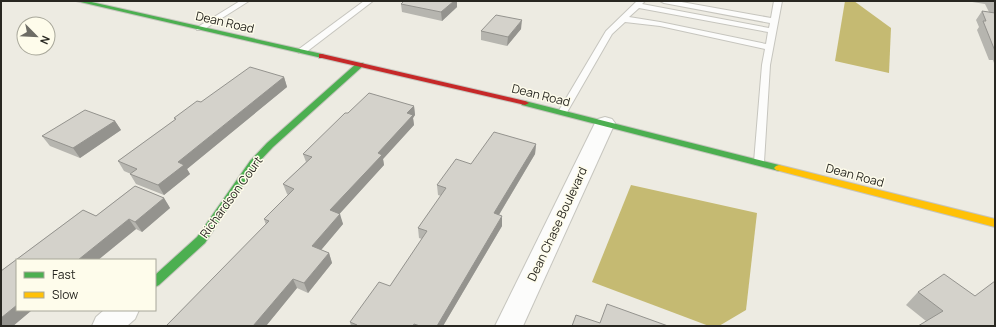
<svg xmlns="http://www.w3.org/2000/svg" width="996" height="327" viewBox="0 0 996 327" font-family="Manrope,sans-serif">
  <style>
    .water { fill: #c5ba72 }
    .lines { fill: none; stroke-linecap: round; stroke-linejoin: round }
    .lane-casing { stroke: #c6c5be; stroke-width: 2 }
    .street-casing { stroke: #c6c5be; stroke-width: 2 }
    .fast-casing { stroke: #c6c5be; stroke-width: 2 }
    .slow-casing { stroke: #c6c5be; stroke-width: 2 }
    .jam-casing { stroke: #c6c5be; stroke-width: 2 }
    .lane { fill: #fcfcfb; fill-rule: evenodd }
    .street { fill: #fcfcfb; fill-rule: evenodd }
    .fast { fill: #4caf50; fill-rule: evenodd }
    .slow { fill: #ffc107; fill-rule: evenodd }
    .jam { fill: #c62828; fill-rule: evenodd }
    .wall { fill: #b6b5af }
    .shaded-wall { fill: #94938e }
    .building { fill: #d4d2cb; stroke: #94938e }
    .labels { text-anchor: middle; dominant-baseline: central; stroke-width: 3; stroke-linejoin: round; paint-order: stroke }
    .street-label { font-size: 12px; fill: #282721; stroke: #fefceb }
  </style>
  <rect width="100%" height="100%" fill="#edebe2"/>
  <!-- water -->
  <g class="water">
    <polygon points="845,1 854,1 891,28 889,73 835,61"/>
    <polygon points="631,185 757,213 746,310 719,326 709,326 592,282"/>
  </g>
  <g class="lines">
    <!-- lane casing -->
    <g class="lane-casing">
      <g id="lane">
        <polygon points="240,1 249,1 203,30 197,30 196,28"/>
        <polygon points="364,1 373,1 305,53 299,53 298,51 299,49"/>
        <path d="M637,1H645L642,4L769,28L770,23L664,3L660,1H676L771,18L774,1H782L770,65L764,162L763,165H755L754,162L762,65L765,49L660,26L625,22L612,34L566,114H560L558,112L606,31ZM639,8L768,32L766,44L660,22L629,17Z"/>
      </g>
    </g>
    <!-- street casing -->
    <g class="street-casing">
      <g id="street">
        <polygon points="605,117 612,119 615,123 523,326 495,326 595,123 598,119"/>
        <polygon points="104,310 139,310 135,319 127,326 92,326 96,317"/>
      </g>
    </g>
    <!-- fast casing -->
    <g class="fast-casing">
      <g id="fast">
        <polygon points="76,1 87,1 322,54 326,56 322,58"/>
        <polygon points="357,63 363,63 364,65 273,147 256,165 205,243 159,285 155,287 155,275 197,237 250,161 267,143"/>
        <polygon points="522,101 525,101 779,165 784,168 779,171 522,105 521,103"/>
      </g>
    </g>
    <!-- slow casing -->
    <g class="slow-casing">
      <polygon id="slow" points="779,165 995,219 995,227 776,170 774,168 776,166"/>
    </g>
    <!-- jam casing -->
    <g class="jam-casing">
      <polygon id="jam" points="319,54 322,54 525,101 529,103 525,105 322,58 319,58"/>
    </g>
    <!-- lane -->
    <use href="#lane" class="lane"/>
    <!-- street -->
    <use href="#street" class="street"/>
    <!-- fast -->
    <use href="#fast" class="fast"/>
    <!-- slow -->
    <use href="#slow" class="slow"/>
    <!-- jam -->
    <use href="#jam" class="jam"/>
  </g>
  <!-- wall -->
  <g class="wall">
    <polygon points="404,1 457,1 457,7 442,21 402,12 401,4"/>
    <polygon points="966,1 995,1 995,66 993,60 989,60 977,30 979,27 976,20 982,11 989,12 985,4"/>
    <polygon points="521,29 507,46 481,40 481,31"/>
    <polygon points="284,77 287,87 187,169 190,174 164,195 136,184 130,174 131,174 124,171 118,161 175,120 174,118"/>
    <polygon points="414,106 415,115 413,118 414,125 383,159 384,165 339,214 343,224 321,250 329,253 332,263 308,293 297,288 266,326 166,326 266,225 264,219 288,195 287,194 283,184 306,162 303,154 348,113"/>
    <polygon points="115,121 121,130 80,158 50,146 42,136"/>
    <polygon points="536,144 535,154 499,215 502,226 443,326 351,326 350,322 390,286 422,239 419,238 418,228 441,196 438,195 437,185 471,164"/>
    <polygon points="135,186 164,198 170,208 142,232 136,229 98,260 17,260 17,310 32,310 13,326 1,326 1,271 83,210 96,216"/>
    <polygon points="918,292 975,296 995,326 926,321 906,305"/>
  </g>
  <!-- shaded-wall -->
  <g class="shaded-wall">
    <polygon points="454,1 457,1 457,7 442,21 441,12"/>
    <polygon points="522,20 521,29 507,46 508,37"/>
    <polygon points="284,77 287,87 187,169 190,174 164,195 158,185 178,162"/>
    <polygon points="414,106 415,115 413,118 414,125 383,159 384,165 334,220 330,210 378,153 407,113"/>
    <polygon points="115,121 121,130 80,158 73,148"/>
    <polygon points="536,144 535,154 494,223 494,213"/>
    <polygon points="164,198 170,208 142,232 135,222"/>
    <polygon points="340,214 343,224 316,256 312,246"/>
    <polygon points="502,216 502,226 443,326 437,326"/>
    <polygon points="129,219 136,229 98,260 78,260"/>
    <polygon points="329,253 332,263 308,293 304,283"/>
    <polygon points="293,279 297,288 266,326 253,326"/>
    <polygon points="17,305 17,310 32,310 13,326 1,326 1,318"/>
  </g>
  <!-- building -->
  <g class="building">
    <polygon points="404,1 454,1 441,12 401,4"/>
    <polygon points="982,11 995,13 995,51 983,21 986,21"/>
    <polygon points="496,15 522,20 508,37 481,31"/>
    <polygon points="250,67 284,77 178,162 184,165 158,185 130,174 137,169 118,161 176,119 174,118 197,101 201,102"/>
    <polygon points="369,93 414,106 407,113 413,115 378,153 382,155 330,210 340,214 312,246 329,253 304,283 293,279 253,326 166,326 269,221 264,219 294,189 283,184 312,157 303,154 345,113 348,113"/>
    <polygon points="85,110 115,121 73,148 42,136"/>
    <polygon points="494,132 536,144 494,213 502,216 437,326 420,326 414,324 413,326 356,326 357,325 350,322 379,282 390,286 427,231 418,228 446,188 437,185 456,159 471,164"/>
    <polygon points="135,186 164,198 135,222 129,219 78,260 17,260 17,305 1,318 1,271 83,210 96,216"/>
    <polygon points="944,274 975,296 995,281 995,326 918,326 943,311 918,292"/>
    <polygon points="607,304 668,326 572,326 576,315 600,323"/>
  </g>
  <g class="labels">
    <!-- street labels -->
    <g class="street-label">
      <text transform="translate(225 22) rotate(13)">Dean Road</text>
      <text transform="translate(541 95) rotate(14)">Dean Road</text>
      <text transform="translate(855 175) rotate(15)">Dean Road</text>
      <text transform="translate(231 197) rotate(-54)">Richardson Court</text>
      <text transform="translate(557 224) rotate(-65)">Dean Chase Boulevard</text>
    </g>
  </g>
  <!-- border -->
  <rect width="996" height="327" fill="none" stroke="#282721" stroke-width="4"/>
  <!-- legend -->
  <rect x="16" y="259" width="140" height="52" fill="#fefceb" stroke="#a8a79a"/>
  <rect x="24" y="272" width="20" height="6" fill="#4caf50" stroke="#a8a79a"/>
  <text x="52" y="279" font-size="12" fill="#282721">Fast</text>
  <rect x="24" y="292" width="20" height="6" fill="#ffc107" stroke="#a8a79a"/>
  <text x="52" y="299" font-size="12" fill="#282721">Slow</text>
  <!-- north arrow -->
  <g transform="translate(36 36) rotate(114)"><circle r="19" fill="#fefceb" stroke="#a8a79a"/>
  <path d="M0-3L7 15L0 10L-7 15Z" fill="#6d6c65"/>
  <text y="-6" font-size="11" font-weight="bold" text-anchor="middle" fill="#282721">N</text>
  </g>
</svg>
